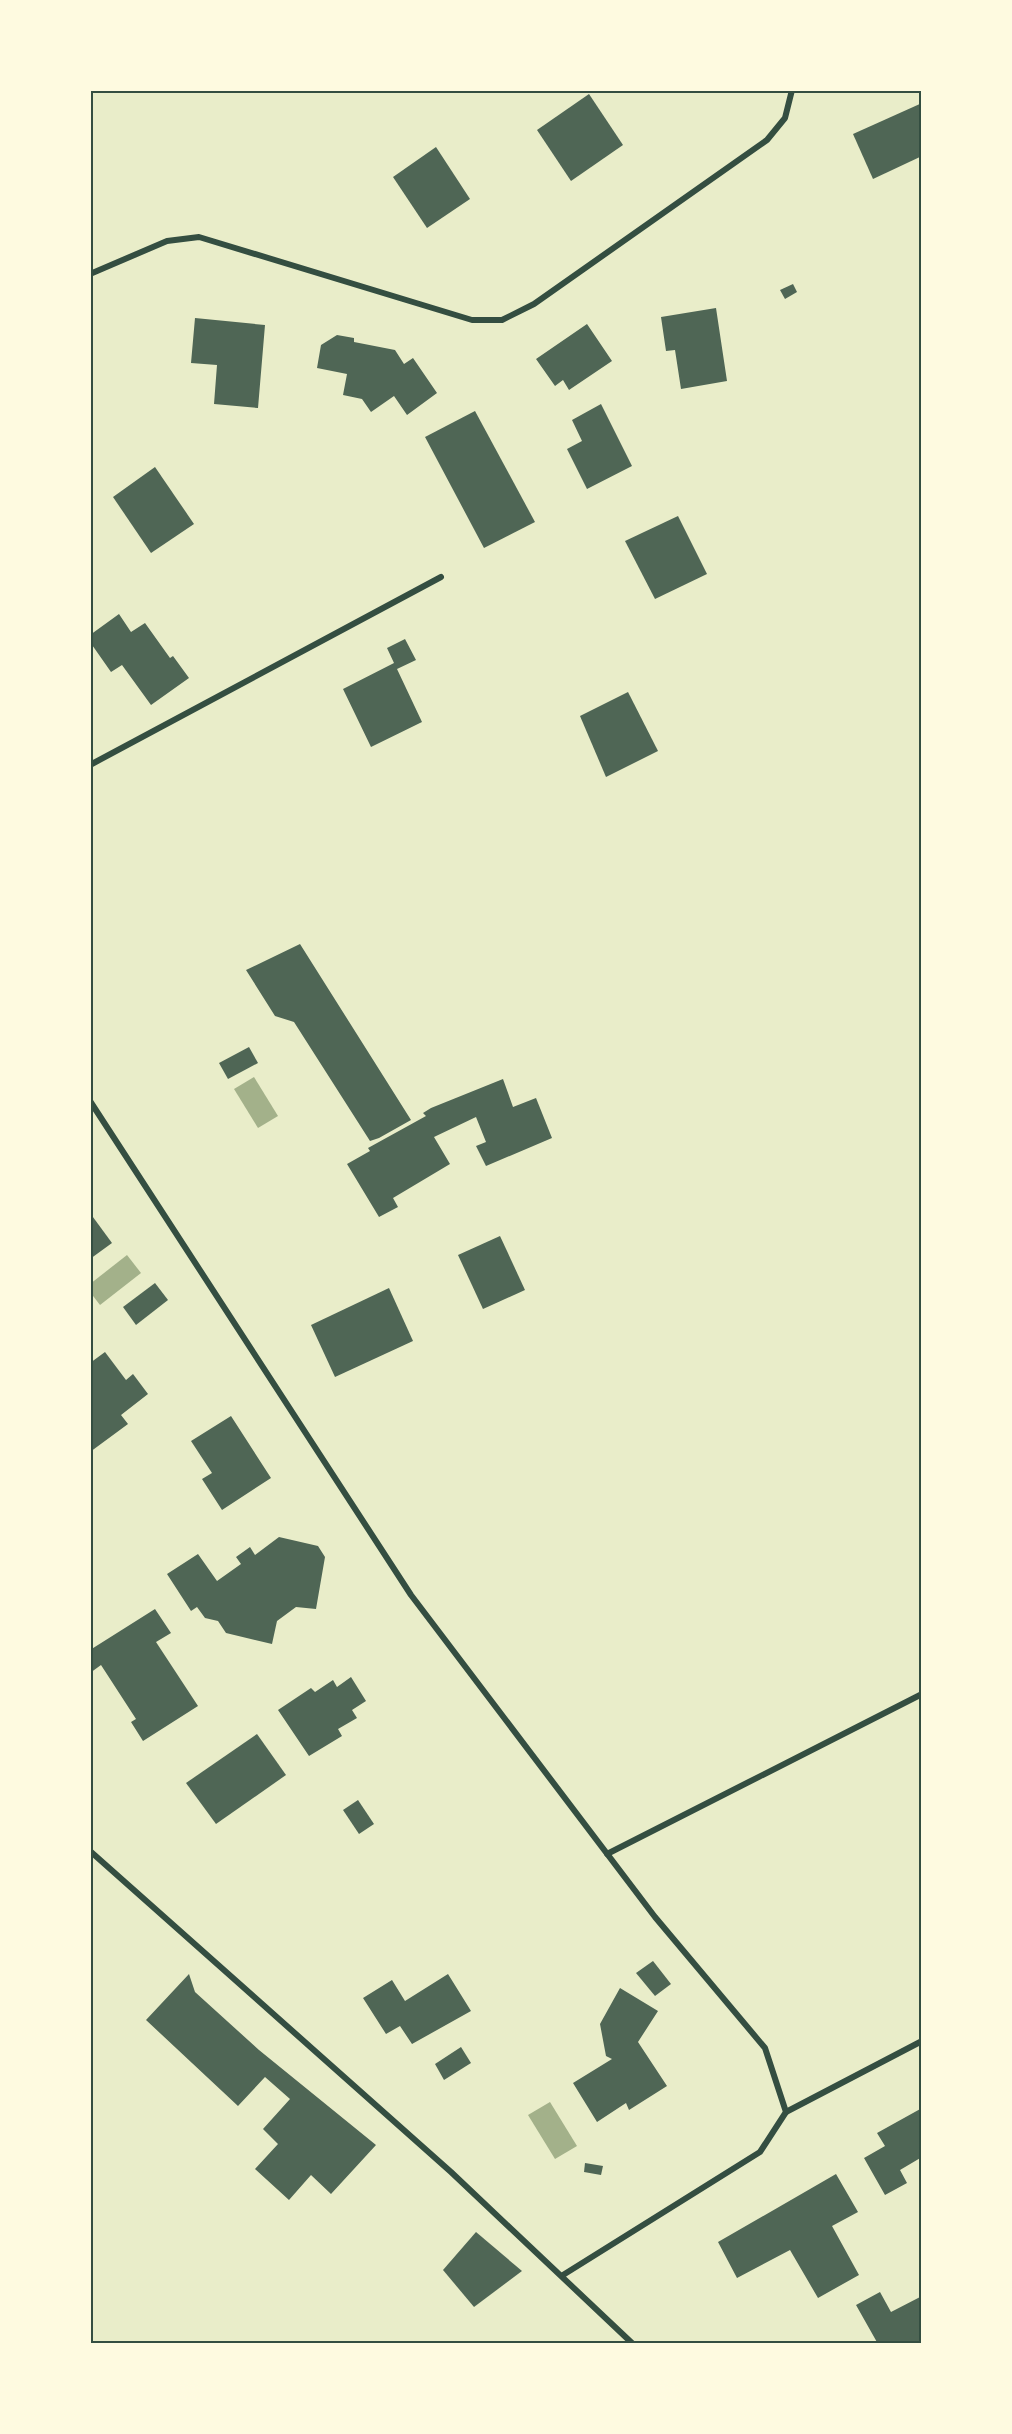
<svg xmlns="http://www.w3.org/2000/svg" width="1012" height="2434" viewBox="0 0 1012 2434" font-family="Quicksand,sans-serif">
  <style>
    .water { fill: #a3b18a }
    .building { fill: #4f6655 }
    .lines { fill: none; stroke-linecap: round; stroke-linejoin: round }
    .minor { stroke: #344e41; stroke-width: 6 }
    .neatline { fill: none; stroke: #344e41; stroke-width: 2 }
  </style>
  <rect width="100%" height="100%" fill="#e9edc9"/>
  <!-- water -->
  <g class="water">
    <polygon points="254,1077 278,1116 258,1128 234,1089"/>
    <polygon points="127,1255 141,1273 100,1305 90,1292 90,1284"/>
    <polygon points="550,2102 577,2146 555,2159 528,2115"/>
  </g>
  <!-- building -->
  <g class="building">
    <polygon points="589,94 623,145 571,181 537,130"/>
    <polygon points="922,103 922,156 873,179 853,134"/>
    <polygon points="436,147 470,199 427,228 393,177"/>
    <polygon points="793,284 797,292 785,299 780,290"/>
    <polygon points="716,308 727,381 681,389 675,350 666,351 661,317"/>
    <polygon points="195,318 265,325 258,408 214,404 217,365 191,363"/>
    <polygon points="587,324 612,361 569,390 563,380 555,386 536,359"/>
    <polygon points="337,335 354,338 354,342 395,350 404,364 413,358 437,393 407,415 394,396 371,412 362,399 343,395 347,374 317,368 321,345"/>
    <polygon points="601,404 632,466 587,489 567,449 582,441 572,420"/>
    <polygon points="475,411 535,522 484,548 425,437"/>
    <polygon points="155,467 194,524 151,553 113,497"/>
    <polygon points="678,516 707,574 655,599 625,541"/>
    <polygon points="119,614 131,632 145,623 170,658 173,656 189,678 151,705 122,665 111,672 90,642 90,635"/>
    <polygon points="405,639 416,660 397,669 422,722 371,747 343,689 394,663 387,648"/>
    <polygon points="628,692 658,751 606,777 580,716"/>
    <polygon points="300,944 411,1120 379,1138 370,1141 294,1022 275,1016 246,970"/>
    <polygon points="249,1047 258,1063 228,1079 219,1063"/>
    <polygon points="503,1079 513,1107 536,1098 552,1138 486,1166 476,1146 486,1142 476,1117 434,1137 450,1164 393,1198 398,1207 379,1217 347,1164 370,1151 368,1148 426,1116 423,1113 431,1108"/>
    <polygon points="90,1213 112,1243 90,1259"/>
    <polygon points="500,1236 525,1290 483,1309 458,1255"/>
    <polygon points="155,1283 168,1300 136,1325 123,1307"/>
    <polygon points="389,1288 413,1341 335,1377 311,1325"/>
    <polygon points="105,1352 126,1380 133,1374 148,1394 121,1415 128,1424 90,1452 90,1363"/>
    <polygon points="231,1416 271,1478 222,1510 202,1479 212,1473 191,1441"/>
    <polygon points="279,1537 318,1546 325,1557 316,1609 296,1607 277,1621 272,1644 226,1633 218,1621 205,1618 197,1607 191,1611 167,1574 198,1554 217,1581 241,1564 236,1557 250,1547 255,1555"/>
    <polygon points="155,1609 171,1633 156,1642 198,1706 143,1741 131,1722 136,1719 101,1665 90,1673 90,1650"/>
    <polygon points="351,1677 366,1701 352,1710 357,1718 338,1729 342,1736 309,1756 278,1710 311,1688 315,1692 333,1680 337,1687"/>
    <polygon points="257,1734 286,1775 216,1824 186,1783"/>
    <polygon points="358,1800 374,1824 359,1834 343,1810"/>
    <polygon points="653,1961 671,1984 655,1996 636,1973"/>
    <polygon points="189,1974 195,1992 259,2050 376,2145 331,2194 311,2175 289,2200 255,2169 278,2144 263,2129 290,2099 265,2077 238,2106 146,2020"/>
    <polygon points="448,1974 471,2011 412,2044 400,2026 386,2034 363,1998 392,1980 405,2001"/>
    <polygon points="620,1988 658,2011 638,2042 667,2086 629,2110 626,2103 597,2122 573,2083 612,2059 606,2056 600,2024"/>
    <polygon points="461,2047 471,2063 444,2080 435,2064"/>
    <polygon points="922,2108 922,2157 900,2170 907,2183 885,2195 864,2158 885,2146 877,2133"/>
    <polygon points="585,2163 603,2166 601,2175 584,2172"/>
    <polygon points="836,2174 858,2212 832,2226 859,2275 818,2298 790,2250 737,2278 718,2242"/>
    <polygon points="476,2232 522,2271 474,2307 443,2270"/>
    <polygon points="880,2292 891,2312 922,2296 922,2344 878,2344 856,2305"/>
  </g>
  <g class="lines">
    <!-- minor -->
    <g class="minor">
      <polyline points="90,274 167,241 199,237 472,320 502,320 534,304 767,140 785,118 792,90"/>
      <polyline points="90,765 441,577"/>
      <polyline points="90,1101 411,1595 655,1917 765,2048 786,2112 760,2152 563,2275"/>
      <polyline points="90,1851 451,2172 633,2344"/>
      <polyline points="607,1854 922,1694"/>
      <polyline points="786,2112 922,2041"/>
    </g>
  </g>
  <!-- border -->
  <rect width="1012" height="2434" fill="none" stroke="#fefae0" stroke-width="183"/>
  <rect x="92" y="92" width="828" height="2250" class="neatline"/>
</svg>
